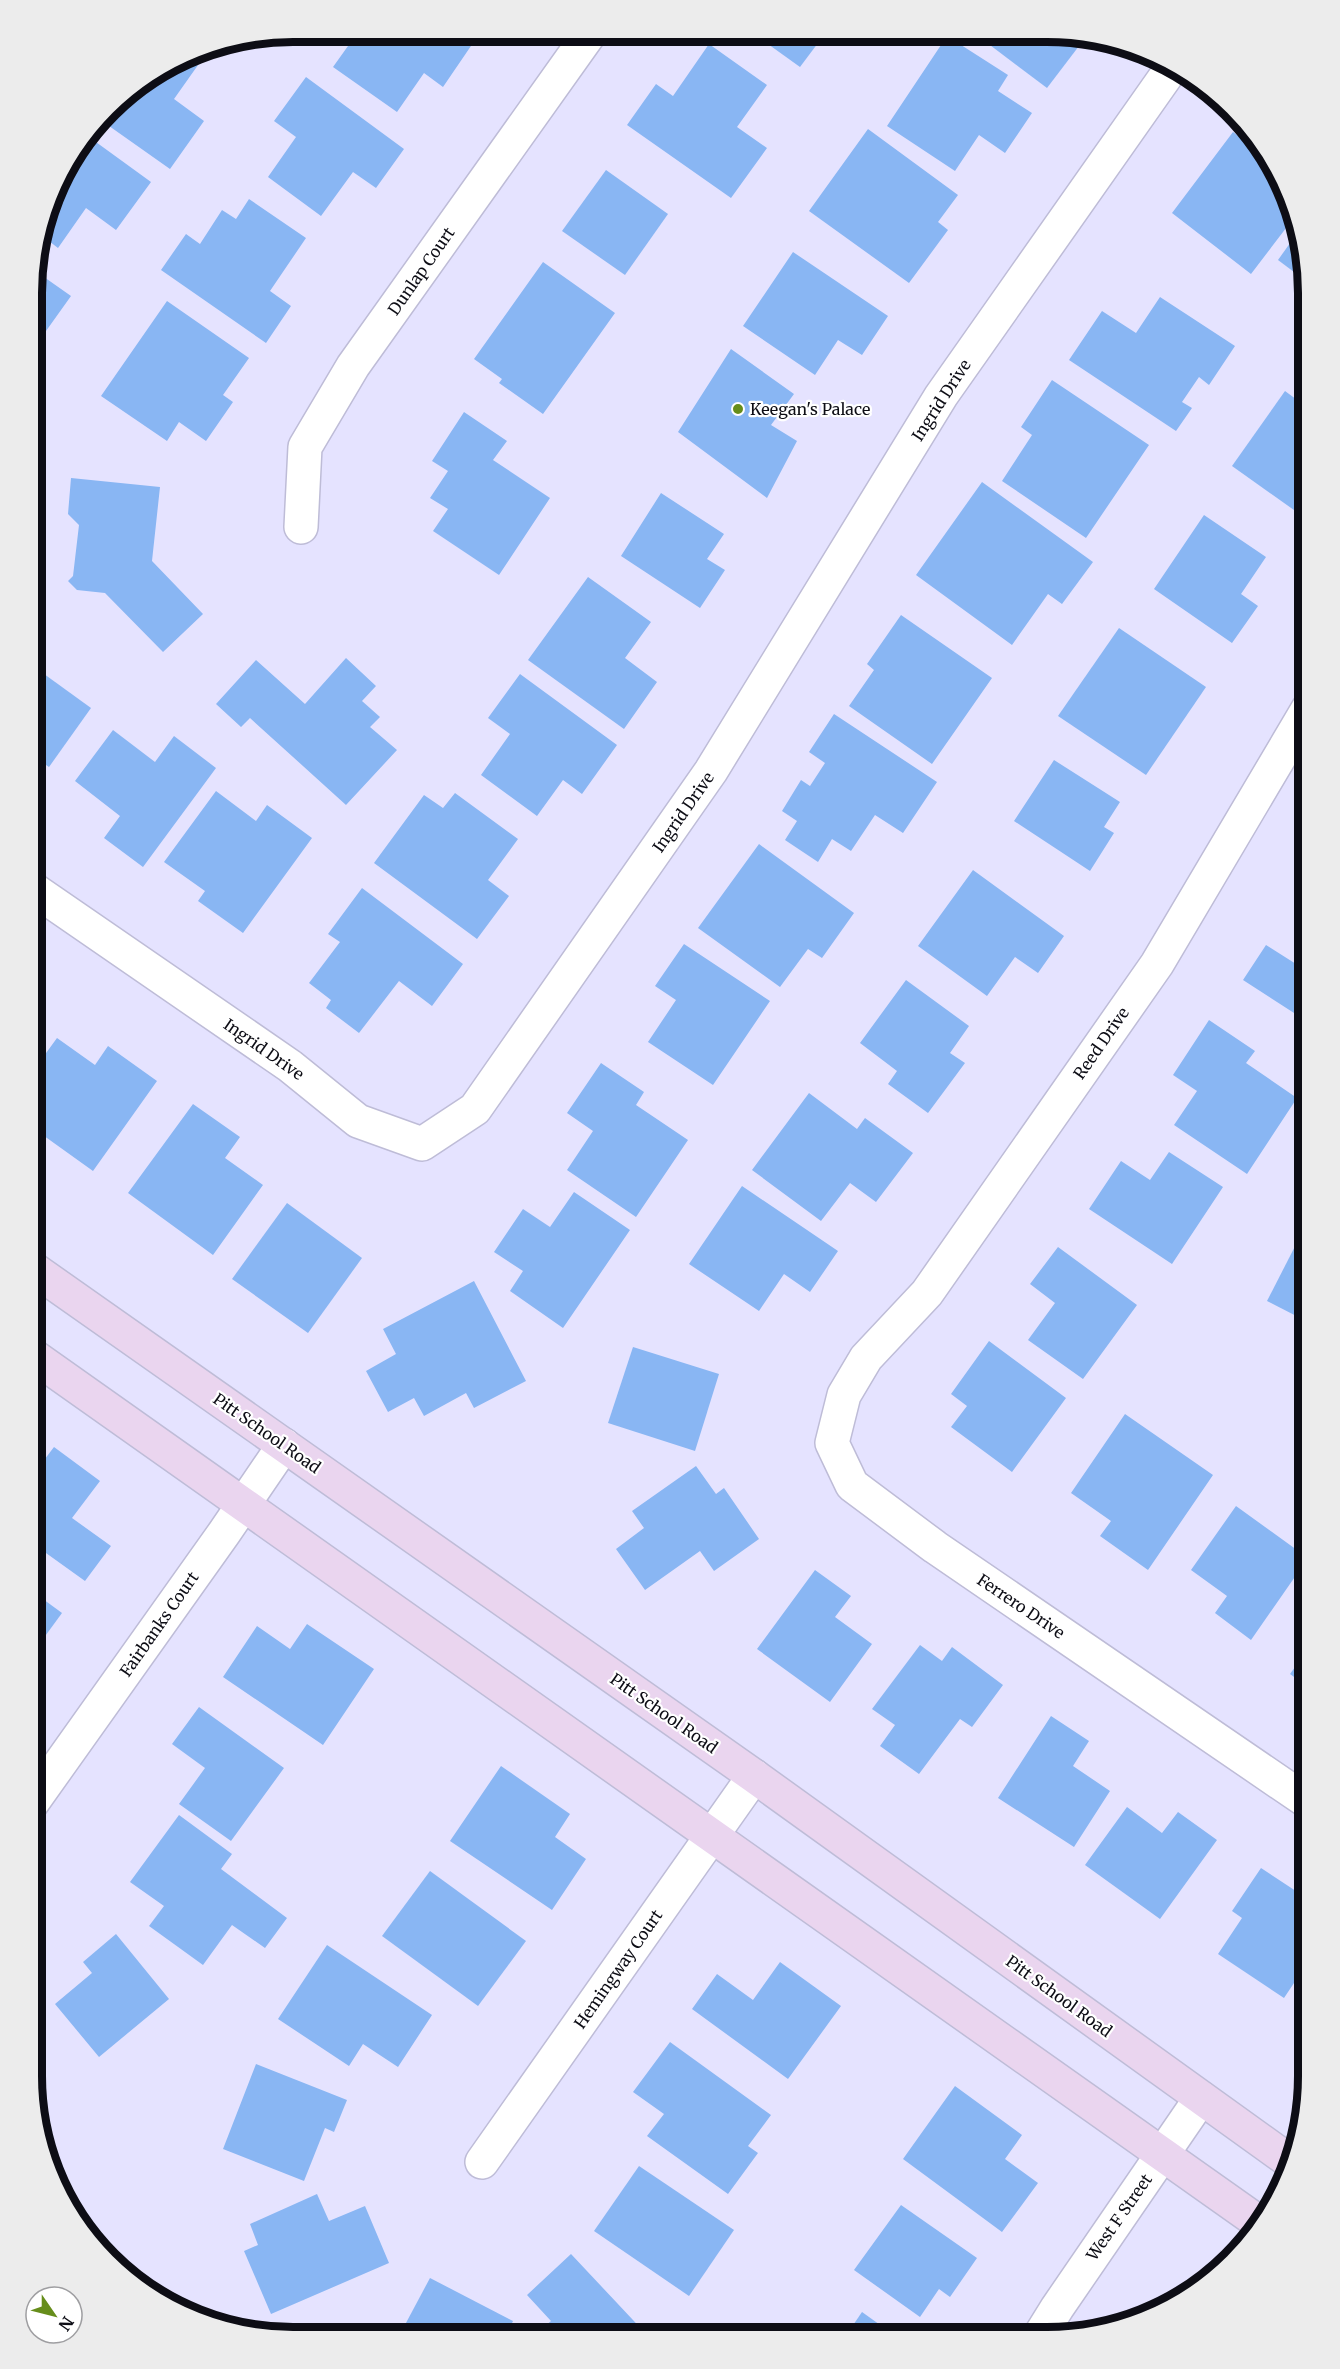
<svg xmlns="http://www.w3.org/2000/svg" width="1340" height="2369" viewBox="0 0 1340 2369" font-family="Merriweather,serif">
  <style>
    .building { fill: #89b6f3 }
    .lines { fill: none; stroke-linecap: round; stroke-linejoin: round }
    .minor-casing { stroke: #bebcd7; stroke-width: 36 }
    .secondary-casing { stroke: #bebcd7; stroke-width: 36 }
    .minor { stroke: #fff; stroke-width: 33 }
    .secondary { stroke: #ead5ef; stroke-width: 33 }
    .poi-dot { fill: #668d1b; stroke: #fff; stroke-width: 2 }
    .labels { text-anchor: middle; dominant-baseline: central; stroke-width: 4.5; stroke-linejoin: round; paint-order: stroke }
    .street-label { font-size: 16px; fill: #0d0d15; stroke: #fff }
    .poi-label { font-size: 16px; fill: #0d0d15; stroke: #fff; text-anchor: start }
    .rim { fill: none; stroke: #0d0d15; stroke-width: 8 }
  </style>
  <rect width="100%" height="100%" fill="#e5e3ff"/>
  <!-- building -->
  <g class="building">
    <polygon points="358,32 459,33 473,43 443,87 424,73 397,112 333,67"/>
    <polygon points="754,34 769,34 824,35 800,67"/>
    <polygon points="947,36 1008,75 998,91 1032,113 1005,153 979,135 955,171 887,126"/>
    <polygon points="978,36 1067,36 1079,46 1047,88"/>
    <polygon points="709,44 767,85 737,127 767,148 731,198 627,125 656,84 673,96"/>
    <polygon points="193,51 203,58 174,99 204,121 170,169 102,121 120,97"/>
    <polygon points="306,77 404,149 376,188 353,172 321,216 268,177 296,137 274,121"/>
    <polygon points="868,129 958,195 938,222 948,230 909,283 809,211"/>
    <polygon points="1233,132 1265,156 1267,154 1294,209 1296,215 1251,274 1172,213"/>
    <polygon points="89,137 151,182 116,230 86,208 58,248 41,235 59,177"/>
    <polygon points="606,170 668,214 625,275 562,231"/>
    <polygon points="249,199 306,238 270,291 291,306 266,343 161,270 186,234 200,244 222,210 236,219"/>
    <polygon points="1298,232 1306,281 1278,260"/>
    <polygon points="793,252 888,316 862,355 838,340 815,375 743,326"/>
    <polygon points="543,262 615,313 543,414 499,383 502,379 474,359"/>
    <polygon points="34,270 71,296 46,331 36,324 34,327"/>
    <polygon points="1160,297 1235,346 1209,385 1199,377 1182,402 1192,408 1176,431 1069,360 1102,311 1136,333"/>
    <polygon points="167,301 249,358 223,395 233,402 206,441 179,422 167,441 101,396"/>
    <polygon points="731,349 794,394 771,425 797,441 767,498 678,432"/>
    <polygon points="1052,380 1149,445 1086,538 1002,481 1032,435 1021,427"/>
    <polygon points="1285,391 1308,408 1308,520 1232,466"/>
    <polygon points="464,412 507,441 493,460 550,498 499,575 433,531 448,509 430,498 448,471 432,461"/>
    <polygon points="71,478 160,487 152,561 203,614 163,652 105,593 77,590 68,581 73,576 79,525 68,514"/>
    <polygon points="982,482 1093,562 1062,604 1048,594 1012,645 916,575"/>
    <polygon points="661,493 724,534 707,559 725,570 700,608 621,556"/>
    <polygon points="1204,515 1266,557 1241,594 1258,606 1232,643 1154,589"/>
    <polygon points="588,577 651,622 625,658 657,682 624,729 528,660"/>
    <polygon points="901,615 992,678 932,764 849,706 874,670 867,664"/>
    <polygon points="1119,628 1206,687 1146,775 1058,716"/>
    <polygon points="346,658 376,686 362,701 380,717 370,727 397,750 346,805 250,718 241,727 216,704 256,660 305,704"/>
    <polygon points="33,666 91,708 49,767 33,756"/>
    <polygon points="520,674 617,745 582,794 563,780 537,816 481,775 510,734 488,718"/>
    <polygon points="834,714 937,782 903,833 875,815 851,851 832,839 818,862 785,840 797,821 782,811 801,780 810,786 825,763 809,752"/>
    <polygon points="113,730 155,762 174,736 216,768 143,867 104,838 120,816 75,781"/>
    <polygon points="1054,760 1120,802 1104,827 1114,833 1090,871 1014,821"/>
    <polygon points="216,791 256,821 267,805 312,838 243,933 198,901 205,891 164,862"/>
    <polygon points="455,793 518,839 488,880 509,896 477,939 374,863 424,795 443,808"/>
    <polygon points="759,844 854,913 822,958 808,949 780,987 698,928"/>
    <polygon points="973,870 1064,936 1038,973 1015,957 987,996 918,946"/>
    <polygon points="362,888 463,964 432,1006 399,981 359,1033 326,1008 331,1000 309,983 340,942 328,934"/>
    <polygon points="684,944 770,1001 713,1085 648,1042 676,1000 655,986"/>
    <polygon points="1266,945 1296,964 1308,945 1308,1022 1243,980"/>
    <polygon points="906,980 969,1026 950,1053 965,1063 928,1113 888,1084 897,1071 860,1043"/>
    <polygon points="1209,1020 1255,1051 1246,1063 1297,1098 1247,1174 1174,1125 1197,1091 1173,1075"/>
    <polygon points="33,1022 43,1030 33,1044"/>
    <polygon points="57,1038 95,1065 108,1046 157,1081 93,1171 33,1128 33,1071"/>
    <polygon points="601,1063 644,1092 636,1105 688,1140 636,1217 567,1170 593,1131 567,1113"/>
    <polygon points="809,1093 857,1129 865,1118 913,1153 876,1202 850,1183 821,1221 752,1170"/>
    <polygon points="193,1104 240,1137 225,1158 263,1185 213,1255 128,1193"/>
    <polygon points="1169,1152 1223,1187 1172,1264 1089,1209 1121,1161 1150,1180"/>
    <polygon points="742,1186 838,1251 810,1292 784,1274 759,1311 689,1264"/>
    <polygon points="574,1192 630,1230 563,1328 510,1291 523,1271 494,1252 523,1209 550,1227"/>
    <polygon points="287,1203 362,1258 308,1333 232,1279"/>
    <polygon points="1308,1221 1308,1322 1267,1301"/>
    <polygon points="1058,1247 1137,1305 1083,1379 1028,1340 1055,1303 1030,1284"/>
    <polygon points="474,1281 526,1381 474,1408 466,1393 424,1416 414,1398 388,1412 366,1371 396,1354 383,1329"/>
    <polygon points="989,1341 1066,1398 1012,1472 951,1427 967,1406 951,1394"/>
    <polygon points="633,1347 719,1374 695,1451 608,1423"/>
    <polygon points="1125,1414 1213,1475 1148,1570 1100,1536 1111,1521 1071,1493"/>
    <polygon points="54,1447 100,1481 72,1518 111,1546 85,1581 32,1543 32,1476"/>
    <polygon points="696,1466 716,1494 724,1488 759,1539 714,1571 700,1551 645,1590 616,1549 644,1528 632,1511"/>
    <polygon points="1236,1506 1308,1558 1251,1640 1215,1613 1227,1596 1191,1570"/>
    <polygon points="815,1570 851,1596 835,1617 872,1644 830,1702 757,1649"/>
    <polygon points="32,1591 62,1613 32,1654"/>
    <polygon points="307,1624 374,1669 323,1745 223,1677 257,1626 290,1649"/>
    <polygon points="920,1645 942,1661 952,1647 1003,1685 972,1727 960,1719 919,1774 880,1746 895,1725 872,1709"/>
    <polygon points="1308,1649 1308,1687 1290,1674"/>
    <polygon points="199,1707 284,1768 231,1841 179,1804 205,1768 172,1744"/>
    <polygon points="1051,1716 1089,1741 1073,1766 1110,1791 1074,1847 998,1798"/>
    <polygon points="501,1766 570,1814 555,1837 586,1859 552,1910 450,1841"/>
    <polygon points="1127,1807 1162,1833 1178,1812 1217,1840 1160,1919 1085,1865"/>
    <polygon points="179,1815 232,1854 221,1869 287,1918 265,1948 232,1925 203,1965 149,1926 164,1906 130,1882"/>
    <polygon points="1261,1868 1308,1899 1308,1913 1304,1919 1308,1922 1308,1962 1284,1998 1218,1954 1242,1918 1232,1911"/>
    <polygon points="430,1871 526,1941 478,2006 382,1936"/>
    <polygon points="116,1934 169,1999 99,2057 55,2004 92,1973 83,1962"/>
    <polygon points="327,1945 432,2015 398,2067 363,2044 349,2066 278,2019"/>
    <polygon points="780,1962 841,2006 788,2079 692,2009 717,1974 753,2000"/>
    <polygon points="32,1997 41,1999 33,2045 32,2045"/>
    <polygon points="670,2042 771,2115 748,2146 758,2153 728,2194 647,2136 664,2114 633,2092"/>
    <polygon points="256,2064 347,2100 334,2132 325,2128 304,2181 223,2149"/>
    <polygon points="955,2086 1022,2135 1005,2159 1038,2183 1002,2232 903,2159"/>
    <polygon points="639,2166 734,2230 689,2296 594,2231"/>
    <polygon points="317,2194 329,2221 365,2206 389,2263 271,2314 244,2251 258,2245 250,2224"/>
    <polygon points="901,2205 977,2258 950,2297 939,2289 920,2317 854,2270"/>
    <polygon points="571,2254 648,2336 534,2336 551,2321 527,2295"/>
    <polygon points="430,2278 513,2321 506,2336 399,2336"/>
    <polygon points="862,2312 897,2337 845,2337"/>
  </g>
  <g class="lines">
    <!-- minor casing -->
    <g class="minor-casing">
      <g id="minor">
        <polyline points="301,527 305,447 353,366 590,33"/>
        <polyline points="33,889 290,1066 358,1121 422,1144 475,1109 711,771 941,396 1173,66"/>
        <polyline points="1308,1802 935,1547 852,1485 832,1443 844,1395 866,1358 927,1293 1157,964 1308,709"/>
        <polyline points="32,1803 224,1533 284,1445"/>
        <polyline points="482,2162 754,1776"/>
        <polyline points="1039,2337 1057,2308 1201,2098"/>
      </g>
    </g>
    <!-- secondary casing -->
    <g class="secondary-casing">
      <g id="secondary">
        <polyline points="32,1268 754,1776 1292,2163"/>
        <polyline points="32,1355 1261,2224"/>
      </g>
    </g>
    <!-- minor -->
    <use href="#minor" class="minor"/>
    <!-- secondary -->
    <use href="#secondary" class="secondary"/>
  </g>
  <!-- markers -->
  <circle class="poi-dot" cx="738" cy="409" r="6"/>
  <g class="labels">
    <!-- street labels -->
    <g class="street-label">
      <text transform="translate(421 271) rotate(-55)">Dunlap Court</text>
      <text transform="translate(941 400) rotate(-57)">Ingrid Drive</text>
      <text transform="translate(683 812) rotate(-55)">Ingrid Drive</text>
      <text transform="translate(1101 1043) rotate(-55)">Reed Drive</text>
      <text transform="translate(264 1049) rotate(35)">Ingrid Drive</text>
      <text transform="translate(267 1433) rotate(35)">Pitt School Road</text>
      <text transform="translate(1021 1606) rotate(34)">Ferrero Drive</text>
      <text transform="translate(159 1624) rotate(-55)">Fairbanks Court</text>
      <text transform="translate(664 1713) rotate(35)">Pitt School Road</text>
      <text transform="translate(618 1969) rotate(-55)">Hemingway Court</text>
      <text transform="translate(1059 1996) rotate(36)">Pitt School Road</text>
      <text transform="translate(1119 2217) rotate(-55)">West F Street</text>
    </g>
    <!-- poi labels -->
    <g class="poi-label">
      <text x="750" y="409">Keegan's Palace</text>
    </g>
  </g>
  <!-- crop -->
  <path d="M0 0H1340V2369H0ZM293 42H1047A251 251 0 0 1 1298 293V2076A251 251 0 0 1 1047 2327H293A251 251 0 0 1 42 2076V293A251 251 0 0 1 293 42Z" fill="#ececec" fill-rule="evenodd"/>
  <path class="rim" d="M293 42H1047A251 251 0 0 1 1298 293V2076A251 251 0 0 1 1047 2327H293A251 251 0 0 1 42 2076V293A251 251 0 0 1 293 42Z"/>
  <!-- north arrow -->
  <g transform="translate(54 2315) rotate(125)"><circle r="28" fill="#ffffff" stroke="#9e9ea1" stroke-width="1.5"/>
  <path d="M0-4.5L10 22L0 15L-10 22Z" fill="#668d1b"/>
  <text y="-9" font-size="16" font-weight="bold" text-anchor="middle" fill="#0d0d15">N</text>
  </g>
</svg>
